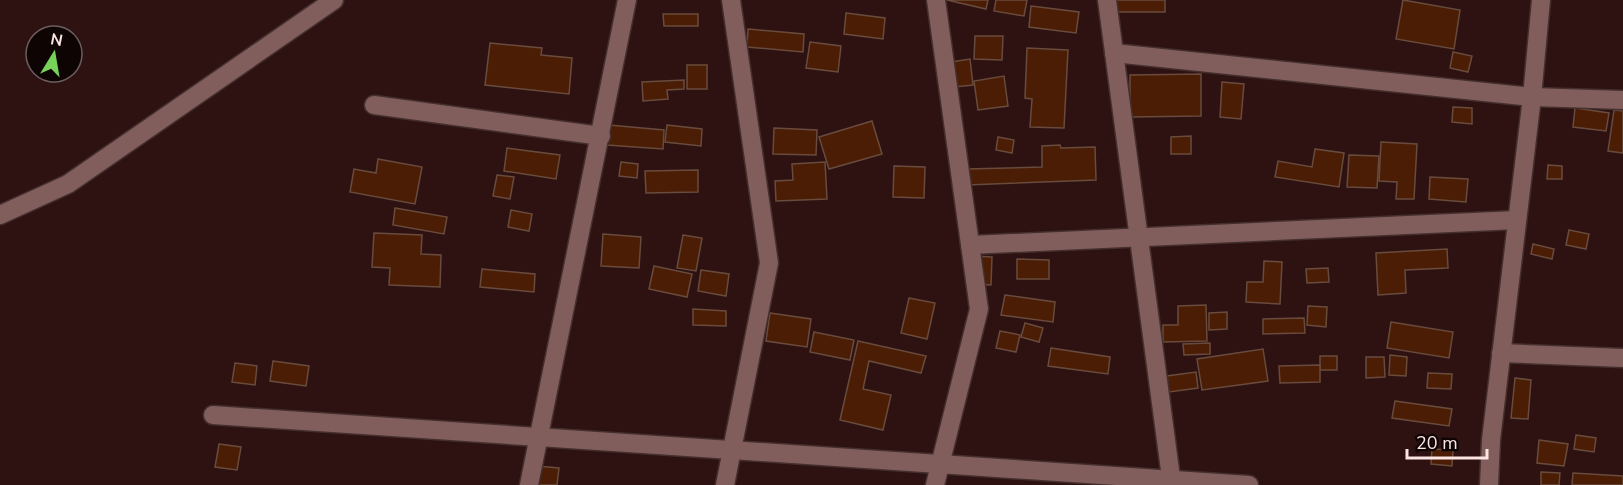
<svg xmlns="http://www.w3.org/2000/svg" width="1623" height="485" viewBox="0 0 1623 485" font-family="'Nunito Sans',sans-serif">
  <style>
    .building { fill: #4a1d04; stroke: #694b3d; stroke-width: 1.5 }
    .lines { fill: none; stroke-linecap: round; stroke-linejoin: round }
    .street-casing { stroke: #432f2e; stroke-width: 21 }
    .street { stroke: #815d5b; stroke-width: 18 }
  </style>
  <rect width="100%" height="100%" fill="#2e1212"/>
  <!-- building -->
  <g class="building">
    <polygon points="947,0 988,0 986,9"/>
    <polygon points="996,0 1027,0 1024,16 994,11"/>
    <rect x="1114" y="0" width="51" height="12"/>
    <polygon points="1403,0 1460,10 1454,49 1396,39"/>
    <polygon points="1031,6 1079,12 1076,33 1029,27"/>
    <polygon points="846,13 885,18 883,39 844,34"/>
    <polygon points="663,14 698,14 698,26 664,26"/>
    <polygon points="748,29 804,34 803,52 747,47"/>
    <polygon points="975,36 1003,36 1002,60 974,59"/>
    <polygon points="810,42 841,46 838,72 806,68"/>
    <polygon points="490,43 542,48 541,55 572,58 569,94 485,85"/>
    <polygon points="1027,48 1068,50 1064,128 1030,127 1032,99 1025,98"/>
    <polygon points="1453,52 1472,56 1468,72 1450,68"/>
    <polygon points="970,59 973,85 954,87 951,62"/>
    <rect x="687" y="65" width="20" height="24"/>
    <polygon points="1201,74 1201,116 1130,117 1130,75"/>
    <polygon points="1004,76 1008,106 978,110 974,81"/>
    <polygon points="684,80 684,89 667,90 668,99 643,101 642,82"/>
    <polygon points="1222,82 1244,84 1241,119 1220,117"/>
    <polygon points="1453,107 1472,108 1472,124 1452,122"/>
    <polygon points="1575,108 1609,113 1606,131 1573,127"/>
    <polygon points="1614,110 1623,111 1623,153 1608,151"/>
    <polygon points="872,121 882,154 829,169 819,137"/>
    <polygon points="609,125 664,130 663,149 607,145"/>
    <polygon points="667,125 702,129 701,146 665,142"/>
    <polygon points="774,128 817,130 816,155 773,154"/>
    <polygon points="1191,136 1191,154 1171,154 1171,137"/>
    <polygon points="998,137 1014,140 1012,153 996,150"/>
    <polygon points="1381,142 1417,144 1414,199 1396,199 1397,182 1379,181"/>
    <polygon points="1060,145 1061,148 1095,147 1096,180 967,185 966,169 1042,167 1042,146"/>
    <polygon points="507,148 560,155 556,179 504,171"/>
    <polygon points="1315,149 1344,153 1339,187 1275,177 1278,161 1312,167"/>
    <polygon points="1349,155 1379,156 1377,188 1347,187"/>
    <polygon points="378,159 422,167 415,204 350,192 354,169 376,173"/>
    <polygon points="621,162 638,164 637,178 619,176"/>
    <polygon points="825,162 827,199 776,201 775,181 793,180 792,164"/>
    <polygon points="1548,165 1562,166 1562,179 1547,179"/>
    <polygon points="894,166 925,167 924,198 893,197"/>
    <polygon points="698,170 698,192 646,193 645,171"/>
    <polygon points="497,175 514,177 510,199 493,196"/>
    <polygon points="1430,177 1468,179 1466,202 1429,199"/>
    <polygon points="395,208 447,217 444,234 393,225"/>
    <polygon points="511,210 532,214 529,231 508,227"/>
    <polygon points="1569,230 1589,234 1586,249 1566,245"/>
    <polygon points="374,233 422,235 421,254 441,255 440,287 389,285 390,268 372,267"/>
    <polygon points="603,234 641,237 639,268 601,266"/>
    <polygon points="683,235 702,238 696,271 677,268"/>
    <polygon points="1533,244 1554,249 1552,259 1531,254"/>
    <polygon points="1447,249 1448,268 1405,270 1406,293 1378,295 1376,253"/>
    <polygon points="974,256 992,257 991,285 973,284"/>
    <polygon points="1017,259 1049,260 1049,279 1017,279"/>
    <polygon points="1264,261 1282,262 1280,304 1246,302 1247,282 1263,282"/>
    <polygon points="654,266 692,274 687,297 649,289"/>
    <polygon points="1328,268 1329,282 1307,283 1306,269"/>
    <polygon points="482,269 535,274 534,292 480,287"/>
    <polygon points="701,270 729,274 726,296 698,291"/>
    <polygon points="1005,295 1055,302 1053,322 1001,315"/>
    <polygon points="909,298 935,303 927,339 901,333"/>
    <polygon points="1206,305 1207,341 1163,342 1163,325 1178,325 1178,306"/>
    <polygon points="1308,306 1327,307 1326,327 1307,325"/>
    <polygon points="693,309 726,311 726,326 693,325"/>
    <polygon points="1227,312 1227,329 1209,330 1209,313"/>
    <polygon points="770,313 811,319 807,347 766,341"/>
    <polygon points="1304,318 1305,333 1263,334 1263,319"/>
    <polygon points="1391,322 1453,332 1449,358 1387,348"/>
    <polygon points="1025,323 1043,328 1039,342 1021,337"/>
    <polygon points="1000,331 1020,335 1016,352 996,348"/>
    <polygon points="814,332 854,340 850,360 810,352"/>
    <polygon points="858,341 926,356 921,373 869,361 863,389 891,395 883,430 840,420"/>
    <polygon points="1210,343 1210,354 1184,355 1183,344"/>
    <polygon points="1051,348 1110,357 1108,374 1048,366"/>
    <polygon points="1263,349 1268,381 1202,390 1197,359"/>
    <polygon points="1390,355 1407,357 1406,376 1389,375"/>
    <rect x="1320" y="356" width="17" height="14"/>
    <polygon points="1366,357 1384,357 1385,377 1366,378"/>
    <polygon points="273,361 309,366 306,386 270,381"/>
    <polygon points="235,363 257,366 255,385 232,382"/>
    <polygon points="1320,365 1320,382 1280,383 1279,366"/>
    <polygon points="1196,372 1198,388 1169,392 1167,376"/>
    <polygon points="1428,373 1452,374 1451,389 1427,388"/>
    <polygon points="1515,378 1531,380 1528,419 1511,418"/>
    <polygon points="1395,401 1452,409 1449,426 1392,418"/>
    <polygon points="1576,435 1596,438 1594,452 1574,449"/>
    <polygon points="1539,440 1568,444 1564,466 1537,463"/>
    <polygon points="219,444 241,447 237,470 215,467"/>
    <polygon points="1432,449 1453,450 1452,466 1431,464"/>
    <polygon points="537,466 559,468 557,485 535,485"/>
    <polygon points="1541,472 1560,473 1559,485 1541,485"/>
    <polygon points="1573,473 1623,476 1623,485 1572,485"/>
  </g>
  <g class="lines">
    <!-- street casing -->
    <g class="street-casing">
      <g id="street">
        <polyline points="1107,0 1172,485"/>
        <polyline points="1114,53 1532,97 1623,100"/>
        <polyline points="374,105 601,136"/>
        <polyline points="0,215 68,184 334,0"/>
        <polyline points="970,245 1517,220"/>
        <polyline points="1501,353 1623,358"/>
        <polyline points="213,415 1249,485"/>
        <polyline points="529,485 627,0"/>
        <polyline points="725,485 769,263 731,0"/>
        <polyline points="935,485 979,309 936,0"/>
        <polyline points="1489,485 1491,440 1532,97 1541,0"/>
      </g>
    </g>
    <!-- street -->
    <use href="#street" class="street"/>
  </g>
  <!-- north arrow -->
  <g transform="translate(54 54) rotate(11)"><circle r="28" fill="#0e0404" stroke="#6d5e5e" stroke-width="1.5"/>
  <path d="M0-4.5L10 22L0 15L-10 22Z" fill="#77d259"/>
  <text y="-9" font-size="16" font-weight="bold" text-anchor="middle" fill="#fbe6e4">N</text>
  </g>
  <!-- scale -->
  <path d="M1407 449v9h80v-9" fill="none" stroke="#fbe6e4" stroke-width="3"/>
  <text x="1416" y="449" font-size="18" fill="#fbe6e4" stroke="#0e0404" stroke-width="4.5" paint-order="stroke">20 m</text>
</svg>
